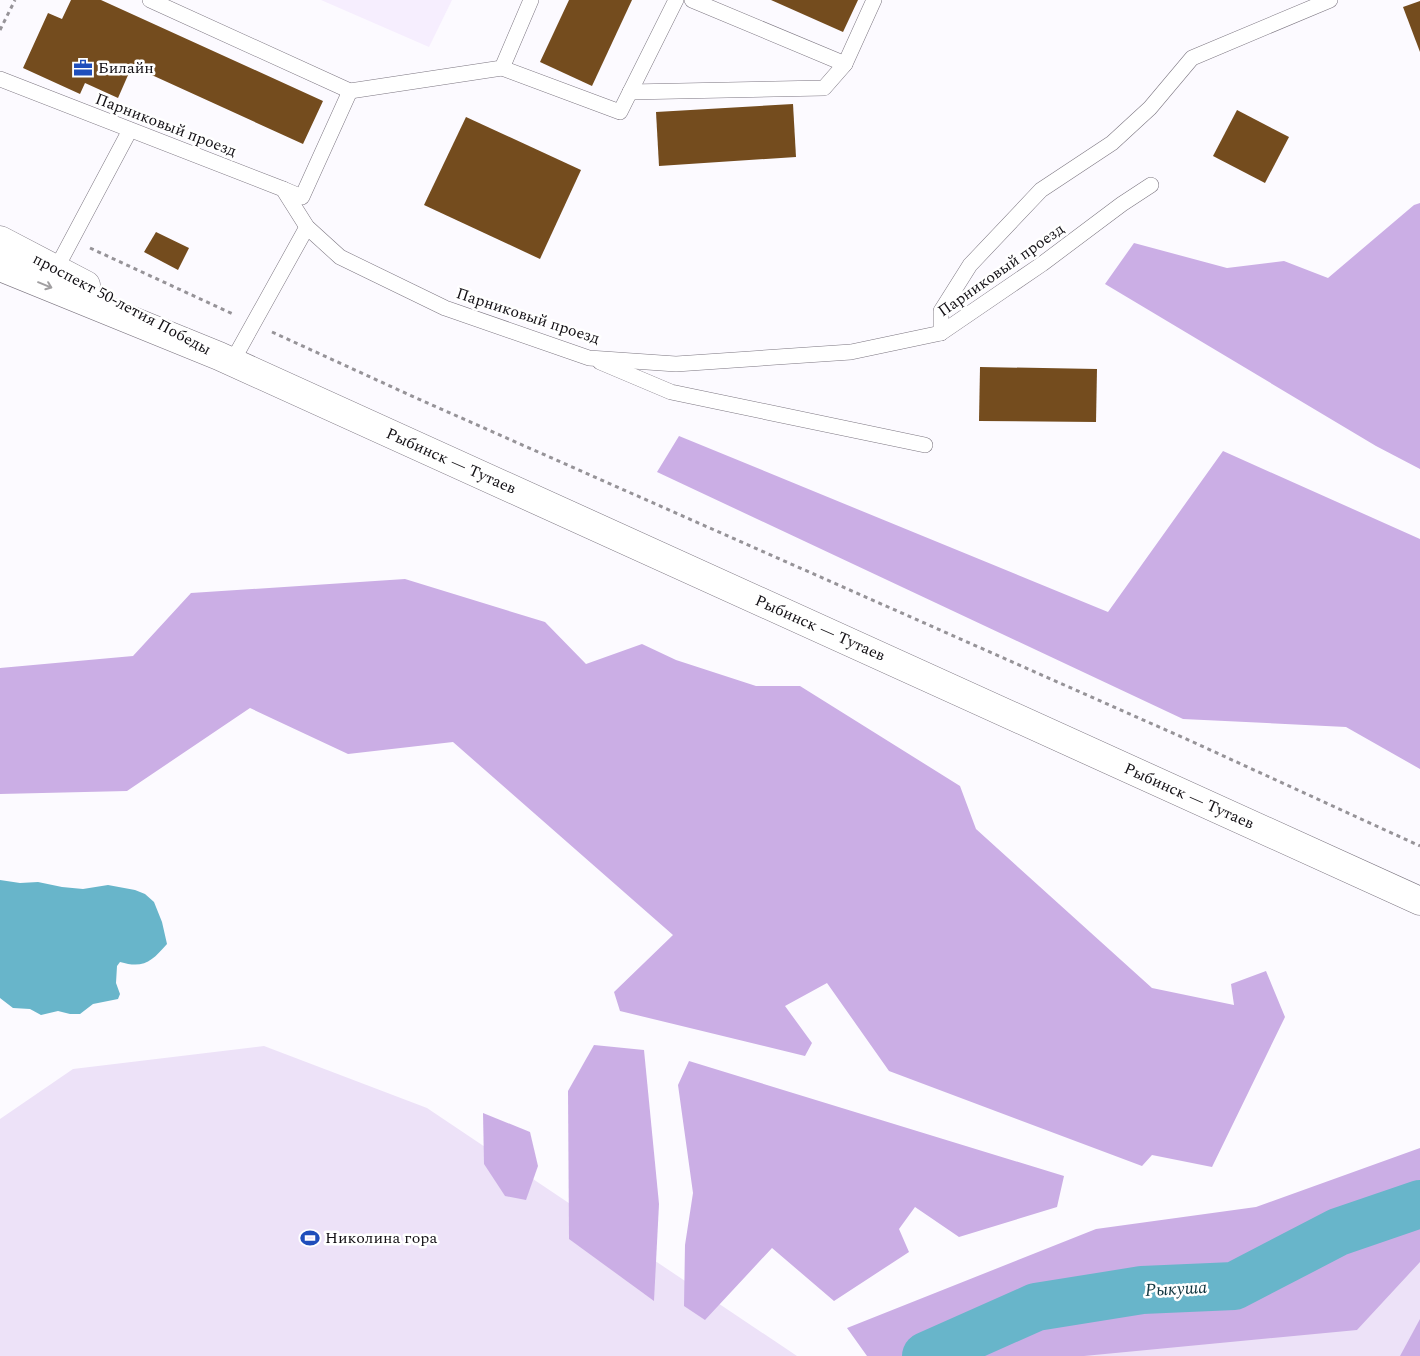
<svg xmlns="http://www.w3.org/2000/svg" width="1420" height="1356" viewBox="0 0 1420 1356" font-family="Spectral,serif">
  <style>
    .built { fill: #f6eefe }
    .green { fill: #ede2f8 }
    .forest { fill: #cbaee5 }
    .water { fill: #68b5ca }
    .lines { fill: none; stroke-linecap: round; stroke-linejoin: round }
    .river { stroke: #68b5ca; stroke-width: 48 }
    .building { fill: #744c1e }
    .service-casing { stroke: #7c7681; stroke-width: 16 }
    .primary-casing { stroke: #7c7681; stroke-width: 29 }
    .path { stroke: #969398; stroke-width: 3; stroke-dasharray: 4 4; stroke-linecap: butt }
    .service { stroke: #fff; stroke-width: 15 }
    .primary { stroke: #fff; stroke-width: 28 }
    .oneway { stroke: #a19fa1 }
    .labels { text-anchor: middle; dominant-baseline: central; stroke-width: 5; stroke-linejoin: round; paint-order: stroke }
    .poi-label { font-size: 16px; fill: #131015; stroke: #fff; text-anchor: start }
    .street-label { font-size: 16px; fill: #131015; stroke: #fff }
    .water-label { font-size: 18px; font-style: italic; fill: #113640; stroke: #fff }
  </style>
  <rect width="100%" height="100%" fill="#fcfaff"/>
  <!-- built -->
  <polygon class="built" points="321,0 452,0 429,47"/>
  <!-- green -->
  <g class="green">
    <polygon points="264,1046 427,1108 797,1356 0,1356 0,1119 73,1069"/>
    <polygon points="1420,1241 1420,1356 1010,1356"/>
  </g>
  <!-- forest -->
  <g class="forest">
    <polygon points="1420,203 1420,469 1376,446 1105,284 1134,243 1227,268 1284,261 1328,278 1414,205"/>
    <polygon points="679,436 1108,612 1223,451 1420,539 1420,769 1346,727 1183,719 657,472"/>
    <polygon points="405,579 545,622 586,664 642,644 676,660 756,686 800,686 960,786 976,829 1152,988 1234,1005 1231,984 1266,971 1285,1017 1212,1167 1152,1155 1142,1166 889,1071 827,983 785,1006 812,1043 805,1056 620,1011 614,992 673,935 453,742 348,754 250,708 127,791 0,794 0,668 133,656 191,593"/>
    <polygon points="594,1045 644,1050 659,1204 654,1301 569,1239 568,1091"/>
    <polygon points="689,1061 1064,1176 1057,1207 959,1237 915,1207 899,1229 909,1252 834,1301 772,1248 705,1320 684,1306 685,1245 693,1193 678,1085"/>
    <polygon points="483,1113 530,1132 538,1166 526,1200 505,1196 484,1164"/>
    <polygon points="1420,1148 1420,1262 1357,1330 1084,1356 867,1356 847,1328 1096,1229 1256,1207"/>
    <polygon points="1420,1319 1420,1356 1400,1356"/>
  </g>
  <!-- water -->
  <path class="water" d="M0,880L20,883L38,882L62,887L83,889L108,885L135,890L145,894L154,902L162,922L167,944C152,961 144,969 120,962L117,966L116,983L120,994L118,999L93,1004L80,1014H70L58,1011L41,1015L30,1009L13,1008L0,998Z"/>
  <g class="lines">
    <!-- river -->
    <polyline class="river" points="926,1356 1036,1307 1142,1290 1234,1286 1338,1232 1420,1204"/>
  </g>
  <!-- building -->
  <g class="building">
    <polygon points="71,0 101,0 323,101 303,144 132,66 118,98 85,83 80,94 23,68 48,13 62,19"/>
    <polygon points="569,0 632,0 592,86 540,62"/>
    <polygon points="771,0 858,0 843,32"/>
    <polygon points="1420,1 1420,52 1403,7"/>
    <polygon points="793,104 796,157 659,166 656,112"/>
    <polygon points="1237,110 1289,137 1265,183 1213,156"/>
    <polygon points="466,117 581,170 540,259 424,205"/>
    <polygon points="156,232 189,248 178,270 144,252"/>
    <polygon points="980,367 1097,369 1096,422 979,421"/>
  </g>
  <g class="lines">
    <!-- service casing -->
    <g class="service-casing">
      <g id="service">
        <polyline points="150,0 350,91 302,197 283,189"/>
        <polyline points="845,64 874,0"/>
        <polyline points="502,68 620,112 676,0"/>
        <polyline points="0,79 283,189 307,227 340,257 445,308 589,358 676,364 851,352 941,333 1042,264 1122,204 1151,185"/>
        <polyline points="350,91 502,68 531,0"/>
        <polyline points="630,92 824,88 845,64 692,0"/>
        <polyline points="56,269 130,130"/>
        <polyline points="941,333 941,311 970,265 1041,190 1112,143 1150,108 1192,58 1330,0"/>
        <polyline points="232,362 307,227"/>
        <polyline points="600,362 671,392 925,445"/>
      </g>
    </g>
    <!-- primary casing -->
    <g class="primary-casing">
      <g id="primary">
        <polyline points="0,240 86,285"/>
        <polyline points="0,267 219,356 1420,901"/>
      </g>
    </g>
    <!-- path -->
    <g class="path">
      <polyline points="0,30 15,0"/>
      <polyline points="90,248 235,315"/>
      <polyline points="272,332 414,397 1193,742 1420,846"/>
    </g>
    <!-- service -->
    <use href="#service" class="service"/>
    <!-- primary -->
    <use href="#primary" class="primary"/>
  </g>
  <!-- one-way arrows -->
  <defs><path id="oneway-shaft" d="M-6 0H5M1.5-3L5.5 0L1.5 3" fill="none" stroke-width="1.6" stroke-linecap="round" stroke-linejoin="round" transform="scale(1.25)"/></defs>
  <use class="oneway" href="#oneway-shaft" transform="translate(45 285) rotate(22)"/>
  <!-- icons -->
  <defs>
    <g id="office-bare" transform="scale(1.5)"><path d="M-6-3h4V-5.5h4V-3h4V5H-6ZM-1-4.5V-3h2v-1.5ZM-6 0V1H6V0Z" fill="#1f4ebb" stroke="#fff" stroke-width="2.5" paint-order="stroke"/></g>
    <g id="stadium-bare" transform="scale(1.5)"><path d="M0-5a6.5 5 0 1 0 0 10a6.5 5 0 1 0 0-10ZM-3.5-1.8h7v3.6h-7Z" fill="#1f4ebb" stroke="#fff" stroke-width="2.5" paint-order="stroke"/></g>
  </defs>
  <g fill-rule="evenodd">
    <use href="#office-bare" x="83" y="68"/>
    <use href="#stadium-bare" x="310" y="1238"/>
  </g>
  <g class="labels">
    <!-- poi labels -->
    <g class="poi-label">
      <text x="98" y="68">Билайн</text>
      <text x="325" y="1238">Николина гора</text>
    </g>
    <!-- street labels -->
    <g class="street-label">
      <text transform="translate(166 125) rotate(21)">Парниковый проезд</text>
      <text transform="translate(1001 270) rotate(-35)">Парниковый проезд</text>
      <text transform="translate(122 304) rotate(28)">проспект 50-летия Победы</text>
      <text transform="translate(528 316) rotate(18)">Парниковый проезд</text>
      <text transform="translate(451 461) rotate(24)">Рыбинск — Тутаев</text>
      <text transform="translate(820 628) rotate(24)">Рыбинск — Тутаев</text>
      <text transform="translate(1189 796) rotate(24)">Рыбинск — Тутаев</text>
    </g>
    <!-- water labels -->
    <g class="water-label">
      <text transform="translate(1176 1289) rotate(-3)">Рыкуша</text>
    </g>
  </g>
</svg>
